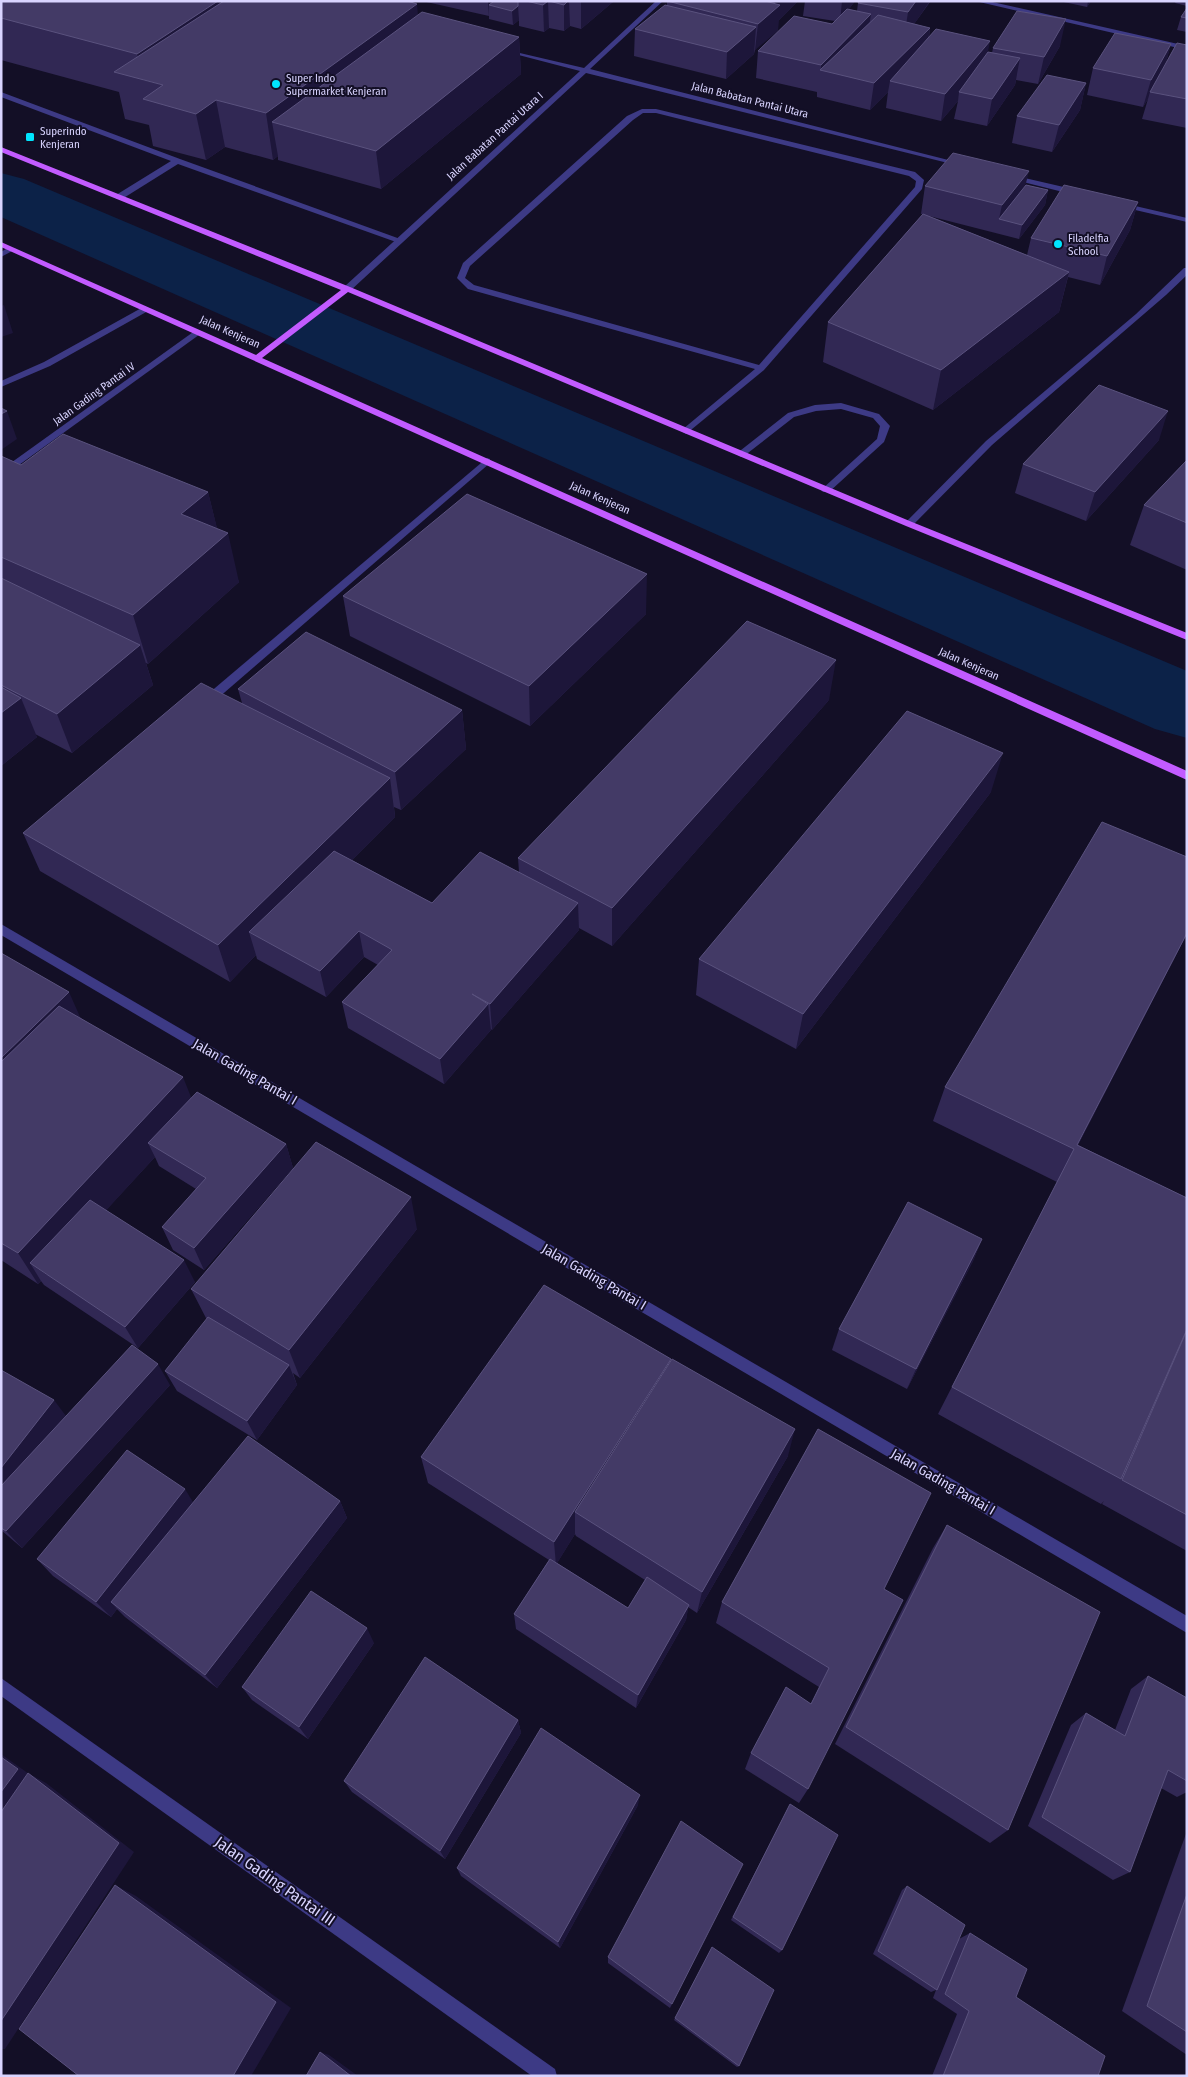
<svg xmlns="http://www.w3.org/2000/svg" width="1188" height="2077" viewBox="0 0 1188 2077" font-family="'Fira Sans Condensed',sans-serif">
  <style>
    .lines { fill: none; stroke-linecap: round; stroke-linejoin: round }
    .river { fill: #0c2248; fill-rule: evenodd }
    .lane { fill: #3d3a85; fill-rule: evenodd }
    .street { fill: #3d3a85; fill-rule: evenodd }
    .primary { fill: #c25bff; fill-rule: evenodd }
    .wall { fill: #312854; fill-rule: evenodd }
    .shaded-wall { fill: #1d163a }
    .building { fill: #433a66; stroke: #5a527e }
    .poi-dot { fill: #00e5ff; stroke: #130f26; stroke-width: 2 }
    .labels { text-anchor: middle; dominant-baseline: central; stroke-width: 4; stroke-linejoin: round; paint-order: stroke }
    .far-poi-label { font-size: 11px; fill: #d9d4ff; stroke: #130f26; text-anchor: start }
    .far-street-label { font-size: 11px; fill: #d9d4ff; stroke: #130f26 }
    .street-label { font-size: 14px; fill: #d9d4ff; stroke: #130f26 }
    .near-street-label { font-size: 16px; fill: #d9d4ff; stroke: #130f26 }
  </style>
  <rect width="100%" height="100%" fill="#130f26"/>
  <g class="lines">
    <!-- river -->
    <polygon class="river" points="1,173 24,179 1187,671 1187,738 1155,729 1,217"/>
    <!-- lane -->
    <g class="lane">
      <polygon points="1,92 180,159 403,240 396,242 178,164 122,199 116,199 116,195 171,161 1,97"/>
      <path d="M642,109H656L915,172L924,180L922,189L764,370L686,434L681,431L683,429L755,369L468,289L457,278L463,263L627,116ZM643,113H656L909,176L916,181L915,187L759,365L474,285L465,278L470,266L633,120Z"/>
      <polygon points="9,247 16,249 1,257 1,252"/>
      <polygon points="145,306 149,309 148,311 50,366 1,387 1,381 44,362"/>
      <polygon points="841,403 879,414 890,426 884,442 829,492 823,492 821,490 877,439 880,426 873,418 841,409 816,411 794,417 744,456 741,457 736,454 788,413 815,405"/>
      <polygon points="487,458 490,459 490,463 210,705 202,705 201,702 202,699"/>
    </g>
    <!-- street -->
    <g class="street">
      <polygon points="656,1 663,1 590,69 968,165 964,167 586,73 350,291 344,291 344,287 580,71 503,51 503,49 584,68"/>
      <polygon points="975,1 988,1 1187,46 1187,50"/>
      <polygon points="1007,174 1081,191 1082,193 1075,195 1007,178"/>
      <polygon points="1118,202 1187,218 1187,222 1118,206"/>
      <polygon points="1184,268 1187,268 1187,275 1166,295 992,445 912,526 906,526 906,522 986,441 1136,314"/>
      <polygon points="196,330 203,332 1,478 1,470"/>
      <polygon points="1,924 1187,1616 1187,1633 1,935"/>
      <polygon points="1,1678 555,2069 557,2076 532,2076 1,1696"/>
    </g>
    <!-- primary -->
    <polygon class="primary" points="1,147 350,287 912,522 1187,633 1187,640 906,526 348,292 262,358 1187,771 1187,780 1,247 1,242 256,355 341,290 1,152"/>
  </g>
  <!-- wall -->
  <g class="wall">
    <polygon points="1,1 418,15 519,37 521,74 381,189 278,160 278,156 273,160 225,147 206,160 153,146 149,125 125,119 119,92 1,60"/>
    <polygon points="422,1 614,1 581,29 570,26 564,31 549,28 544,32 519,26 519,20 513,25 489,19 489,16"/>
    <polygon points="667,1 798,1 779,20 755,50 754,54 726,79 634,56 635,29 667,5"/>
    <polygon points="805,1 855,1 849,9 857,11 858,3 930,2 914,24 930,28 929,38 988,52 992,53 993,48 1060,46 1038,84 1016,80 1015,85 987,126 954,119 958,101 941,121 886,108 888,92 870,110 817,97 817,92 756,78 758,51 832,24 835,21 803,16"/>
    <polygon points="1059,1 1091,1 1087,7"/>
    <polygon points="1176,1 1187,1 1187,6 1175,3"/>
    <polygon points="1187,8 1187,32 1177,30 1181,17"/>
    <polygon points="1171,44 1166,62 1187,45 1187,128 1142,119 1148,99 1143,107 1087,95 1093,68"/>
    <polygon points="1086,83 1080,110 1052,152 1012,143 1017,116"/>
    <polygon points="1026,185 1048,190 1045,205 1019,239 929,216 1027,255 1031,238 1138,202 1130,230 1100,285 1068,277 1059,312 933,410 823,362 828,322 923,214 921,214 925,186"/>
    <polygon points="1159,440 1086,521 1015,493 1023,464"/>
    <polygon points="1,456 21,465 208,492 217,529 239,582 148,664 146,663 153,685 72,753 35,734 37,737 1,766"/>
    <polygon points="1187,460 1187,570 1130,545 1144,505"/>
    <polygon points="343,596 646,614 530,726 350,636"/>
    <polygon points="238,689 462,710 466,749 401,810 394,807 395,817 352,860 432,903 519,872 518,858 829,700 612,946 579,928 579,930 492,1030 491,1029 491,1030 444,1084 348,1028 342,1002 378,965 364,957 326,997 257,959 256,955 230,982 40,871 23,833 242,703"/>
    <polygon points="991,792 796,1049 696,995 699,959"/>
    <polygon points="1187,857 1187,934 1078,1145 1187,1198 1187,1551 1102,1504 1104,1501 1101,1504 938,1414 1057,1182 933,1121 945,1087"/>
    <polygon points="1,953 82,1019 191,1098 286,1144 293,1168 204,1270 173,1250 162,1227 196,1189 159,1166 155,1157 106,1210 195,1282 138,1348 44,1285 41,1281 38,1284 1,1260"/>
    <polygon points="417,1229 300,1378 293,1373 297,1385 257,1440 177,1391 165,1371 207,1320 191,1289"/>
    <polygon points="982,1239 973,1261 907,1389 832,1350 839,1329"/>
    <path d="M671,1359L670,1361L788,1456L697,1613L688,1607L686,1620L636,1708L516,1629L514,1614L549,1560L428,1483L421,1457ZM575,1534L576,1536L645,1580L628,1608L557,1563Z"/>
    <polygon points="1,1370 66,1416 170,1385 22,1548 1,1530"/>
    <polygon points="340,1501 347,1518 217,1688 125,1617 117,1609 111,1617 53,1576 37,1559 194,1503"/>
    <polygon points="947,1525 1008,1830 990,1843 835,1744 933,1548"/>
    <polygon points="884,1589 808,1789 799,1803 745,1769 751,1753 811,1704 819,1687 716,1623 722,1602"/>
    <polygon points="374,1643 308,1739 252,1700 242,1687"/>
    <polygon points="1148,1676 1187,1698 1187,1792 1177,1797 1161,1788 1130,1872 1113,1880 1028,1826 1071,1725 1086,1713 1115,1730 1131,1689"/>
    <polygon points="518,1720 521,1733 445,1859 352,1792 344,1781"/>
    <polygon points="790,1804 782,1950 779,1953 731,1920"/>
    <polygon points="638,1805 560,1948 461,1876 457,1868"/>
    <polygon points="1187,1831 1187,2055 1122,2011"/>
    <polygon points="907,1886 959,1939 970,1933 1016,1997 1098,2076 932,2076 957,2014 933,1998 936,1990 931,1992 873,1954 902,1890"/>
    <polygon points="712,1947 739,2066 737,2067 674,2020"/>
    <polygon points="608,1957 672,2004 670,2008 608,1963"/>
  </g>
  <!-- shaded-wall -->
  <g class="shaded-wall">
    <polygon points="218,1 273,1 163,85 143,80 137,54"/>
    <polygon points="488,1 509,1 489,5 489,17"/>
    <polygon points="548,1 549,28 544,32 543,5"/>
    <polygon points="568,1 569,1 570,26 564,31 564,5"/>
    <polygon points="582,1 614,1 581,29 581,2"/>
    <polygon points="775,1 798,1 779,20 778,31 755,50 758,24 774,10"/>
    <polygon points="842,1 855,1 840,22"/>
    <polygon points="916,1 930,1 904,39 908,12"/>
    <polygon points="1088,1 1091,1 1087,7"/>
    <polygon points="417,4 421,49 272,122 278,156 273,160 266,113"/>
    <polygon points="518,6 519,20 513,25 512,11"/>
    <polygon points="871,14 867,40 821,70 821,65"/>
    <polygon points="1066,19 1060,46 1038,84 1044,57"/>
    <polygon points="756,27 754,54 726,79 727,52"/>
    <polygon points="930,28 926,54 890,81 888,92 870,110 874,83"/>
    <polygon points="519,37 521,74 381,189 376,151"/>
    <polygon points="990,41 985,68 959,92 958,101 941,121 945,94"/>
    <polygon points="1171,44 1164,70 1150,92 1148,99 1143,107 1151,80"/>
    <polygon points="1020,58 1015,85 987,126 992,99"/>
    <polygon points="1086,83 1080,110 1052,152 1059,125"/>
    <polygon points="216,100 225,147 206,160 196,114"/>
    <polygon points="1029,171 1022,199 999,219 1002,205"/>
    <polygon points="1048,190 1045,205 1019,239 1022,225"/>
    <polygon points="1138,202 1130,230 1100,285 1107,256"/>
    <polygon points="1069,272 1059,312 933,410 941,370"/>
    <polygon points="4,305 13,333 1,337 1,306"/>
    <polygon points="7,411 17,439 1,450 1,414"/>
    <polygon points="1168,411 1159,440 1086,521 1095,492"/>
    <polygon points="208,492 220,540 228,533 239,582 148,664 133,615 181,514"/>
    <polygon points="647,574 646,614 530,726 529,686"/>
    <polygon points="140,645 153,685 72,753 57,714"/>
    <polygon points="836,660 829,700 612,946 612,908"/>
    <polygon points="21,698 37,737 1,766 1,713"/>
    <polygon points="462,710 466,749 401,810 395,772"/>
    <polygon points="1003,753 991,792 796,1049 803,1014"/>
    <polygon points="390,778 395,817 269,943 249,932 256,955 230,982 218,945"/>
    <polygon points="578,903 579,930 492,1030 490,1004"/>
    <polygon points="359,931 364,957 326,997 320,971"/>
    <polygon points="1187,933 1187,934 1061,1178 1077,1145"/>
    <polygon points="69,992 85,1028 1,1112 1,1058"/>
    <polygon points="488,1004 491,1030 444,1084 440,1059"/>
    <polygon points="183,1077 197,1112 148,1143 155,1157 47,1275 30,1263 41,1281 38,1284 18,1253"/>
    <polygon points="286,1144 293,1168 204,1270 194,1248"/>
    <polygon points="411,1197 417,1229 300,1378 289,1350"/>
    <polygon points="982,1239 973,1261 907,1389 916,1369"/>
    <polygon points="184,1260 195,1282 138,1348 125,1327"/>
    <polygon points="671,1359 668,1387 575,1512 575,1534 556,1565 554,1542"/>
    <polygon points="158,1364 170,1385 22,1548 6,1531"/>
    <polygon points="289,1365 297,1385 257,1440 247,1421"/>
    <polygon points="54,1400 69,1420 1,1504 1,1468"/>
    <polygon points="795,1429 788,1456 697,1613 702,1592"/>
    <polygon points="185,1489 196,1507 111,1602 117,1609 111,1617 96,1602"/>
    <polygon points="340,1501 347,1518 217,1688 205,1675"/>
    <polygon points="689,1605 686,1620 636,1708 638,1695"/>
    <polygon points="367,1628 374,1643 308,1739 299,1727"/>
    <polygon points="518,1720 521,1733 445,1859 440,1851"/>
    <polygon points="1,1754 39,1781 28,1773 46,1783 134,1852 5,2049 1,2049"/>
    <polygon points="640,1795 638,1805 560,1948 558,1942"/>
    <polygon points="115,1885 136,1896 291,2008 251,2076 233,2076"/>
    <polygon points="320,2052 329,2055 358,2076 351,2076"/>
  </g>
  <!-- building -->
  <g class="building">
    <polygon points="1,1 218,1 137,54 1,18"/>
    <polygon points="224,1 407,1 417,4 266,113 216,100 196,114 143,99 163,85 114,72"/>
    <polygon points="494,1 518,1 518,6 512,11 489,5"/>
    <polygon points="526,1 548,1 543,5"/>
    <polygon points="549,1 568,1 564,5"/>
    <polygon points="667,1 765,1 780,5 758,24"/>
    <polygon points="859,1 916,1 908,12 858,3"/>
    <polygon points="665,5 756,27 727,52 635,29"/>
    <polygon points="1187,8 1187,18 1181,17"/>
    <polygon points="847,9 871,14 821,65 758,51 794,16 832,24"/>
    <polygon points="1017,11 1066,19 1044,57 993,48"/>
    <polygon points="422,12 519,37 376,151 272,122"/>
    <polygon points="878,15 930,28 874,83 820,70"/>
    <polygon points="936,29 990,41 945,94 890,81"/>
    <polygon points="1115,33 1171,44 1151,80 1093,68"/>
    <polygon points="1177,43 1187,45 1187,99 1150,92"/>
    <polygon points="988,52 1020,58 992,99 959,92"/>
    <polygon points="1047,75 1086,83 1059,125 1017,116"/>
    <polygon points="953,153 1029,171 1002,205 925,186"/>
    <polygon points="1026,185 1048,190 1022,225 999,219"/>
    <polygon points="1064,185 1138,202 1107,256 1031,238"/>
    <polygon points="923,214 1069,272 941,370 828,322"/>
    <polygon points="1099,385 1168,411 1095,492 1023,464"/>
    <polygon points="1,408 7,411 1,414"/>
    <polygon points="63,434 208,492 181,514 228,533 133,615 1,557 1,456 21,465"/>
    <polygon points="1187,460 1187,523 1144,505"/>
    <polygon points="467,494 647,574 529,686 343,596"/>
    <polygon points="1,578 140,645 57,714 1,685"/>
    <polygon points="747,621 836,660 612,908 518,858"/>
    <polygon points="306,632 462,710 395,772 238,689"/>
    <polygon points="201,683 390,778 218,945 23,833"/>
    <polygon points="1,687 21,698 1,713"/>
    <polygon points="907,711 1003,753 803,1014 699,959"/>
    <polygon points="1102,822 1187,857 1187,933 1077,1145 1187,1198 1187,1329 1121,1479 952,1387 1074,1149 945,1087"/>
    <polygon points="334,851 432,903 480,852 578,903 490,1004 472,994 488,1004 440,1059 342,1002 392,950 389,948 359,931 320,971 249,932"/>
    <polygon points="1,953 69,992 1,1058"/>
    <polygon points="59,1006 183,1077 18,1253 1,1243 1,1062"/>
    <polygon points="197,1092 286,1144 194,1248 162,1227 206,1178 148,1143"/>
    <polygon points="316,1142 411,1197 289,1350 191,1289"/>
    <polygon points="90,1200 184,1260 125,1327 30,1263"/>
    <polygon points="908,1202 982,1239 916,1369 839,1329"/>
    <polygon points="544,1285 671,1359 554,1542 421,1457"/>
    <polygon points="208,1317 289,1365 247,1421 165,1371"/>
    <polygon points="1187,1330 1187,1515 1122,1480"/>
    <polygon points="132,1345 158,1364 6,1531 1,1528 1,1486"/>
    <polygon points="672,1359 795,1429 702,1592 575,1512"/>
    <polygon points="1,1370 54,1400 1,1468"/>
    <polygon points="818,1429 931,1493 884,1589 903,1600 808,1789 751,1753 786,1687 811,1704 829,1668 722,1602"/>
    <polygon points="248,1436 340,1501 205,1675 111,1602"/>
    <polygon points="127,1450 185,1489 96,1602 37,1559"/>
    <polygon points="947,1525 1100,1612 1008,1830 846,1727"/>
    <polygon points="550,1559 628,1608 647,1577 689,1605 638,1695 514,1614"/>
    <polygon points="311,1591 367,1628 299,1727 242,1687"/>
    <polygon points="425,1657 518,1720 440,1851 344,1781"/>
    <polygon points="1148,1676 1187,1698 1187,1781 1168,1770 1130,1872 1042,1817 1086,1713 1125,1736"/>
    <polygon points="541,1728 640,1795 558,1942 457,1868"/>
    <polygon points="1,1757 18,1769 1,1792"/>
    <polygon points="28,1773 119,1843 1,2021 1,1812"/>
    <polygon points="790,1804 838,1835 782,1950 733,1917"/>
    <polygon points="681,1821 743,1864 672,2004 608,1957"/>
    <polygon points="115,1885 276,2002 233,2076 79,2076 19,2029"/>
    <polygon points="907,1886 965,1925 937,1990 878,1951"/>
    <polygon points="1187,1894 1187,2032 1147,2006"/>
    <polygon points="970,1933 1027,1969 1016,1997 1105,2056 1098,2076 943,2076 969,2011 945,1994"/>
    <polygon points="712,1947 774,1990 739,2066 675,2018"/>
    <polygon points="320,2052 351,2076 306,2076"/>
  </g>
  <!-- markers -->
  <g class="poi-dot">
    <circle cx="276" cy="84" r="5"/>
    <rect x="25" y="132" width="10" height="10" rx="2.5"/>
    <circle cx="1058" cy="244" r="5"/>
  </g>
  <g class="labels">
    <!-- far-poi labels -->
    <g class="far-poi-label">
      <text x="286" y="78">Super Indo<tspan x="286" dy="13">Supermarket Kenjeran</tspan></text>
      <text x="40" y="131">Superindo<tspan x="40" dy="13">Kenjeran</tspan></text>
      <text x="1068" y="238">Filadelfia<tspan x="1068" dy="13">School</tspan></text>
    </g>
    <!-- far-street labels -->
    <g class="far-street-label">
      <text transform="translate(750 100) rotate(14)">Jalan Babatan Pantai Utara</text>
      <text transform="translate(495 136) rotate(-42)">Jalan Babatan Pantai Utara I</text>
      <text transform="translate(230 332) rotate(24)">Jalan Kenjeran</text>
      <text transform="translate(94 394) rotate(-36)">Jalan Gading Pantai IV</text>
      <text transform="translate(600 498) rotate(24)">Jalan Kenjeran</text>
      <text transform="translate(969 664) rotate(24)">Jalan Kenjeran</text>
    </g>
    <!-- street labels -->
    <g class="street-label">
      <text transform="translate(245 1072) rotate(30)">Jalan Gading Pantai I</text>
      <text transform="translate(594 1277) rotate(30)">Jalan Gading Pantai I</text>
      <text transform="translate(943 1482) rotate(30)">Jalan Gading Pantai I</text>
    </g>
    <!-- near-street labels -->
    <g class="near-street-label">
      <text transform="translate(275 1881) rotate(35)">Jalan Gading Pantai III</text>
    </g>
  </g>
  <!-- border -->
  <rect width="1188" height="2077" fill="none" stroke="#d9d4ff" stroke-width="5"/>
</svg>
